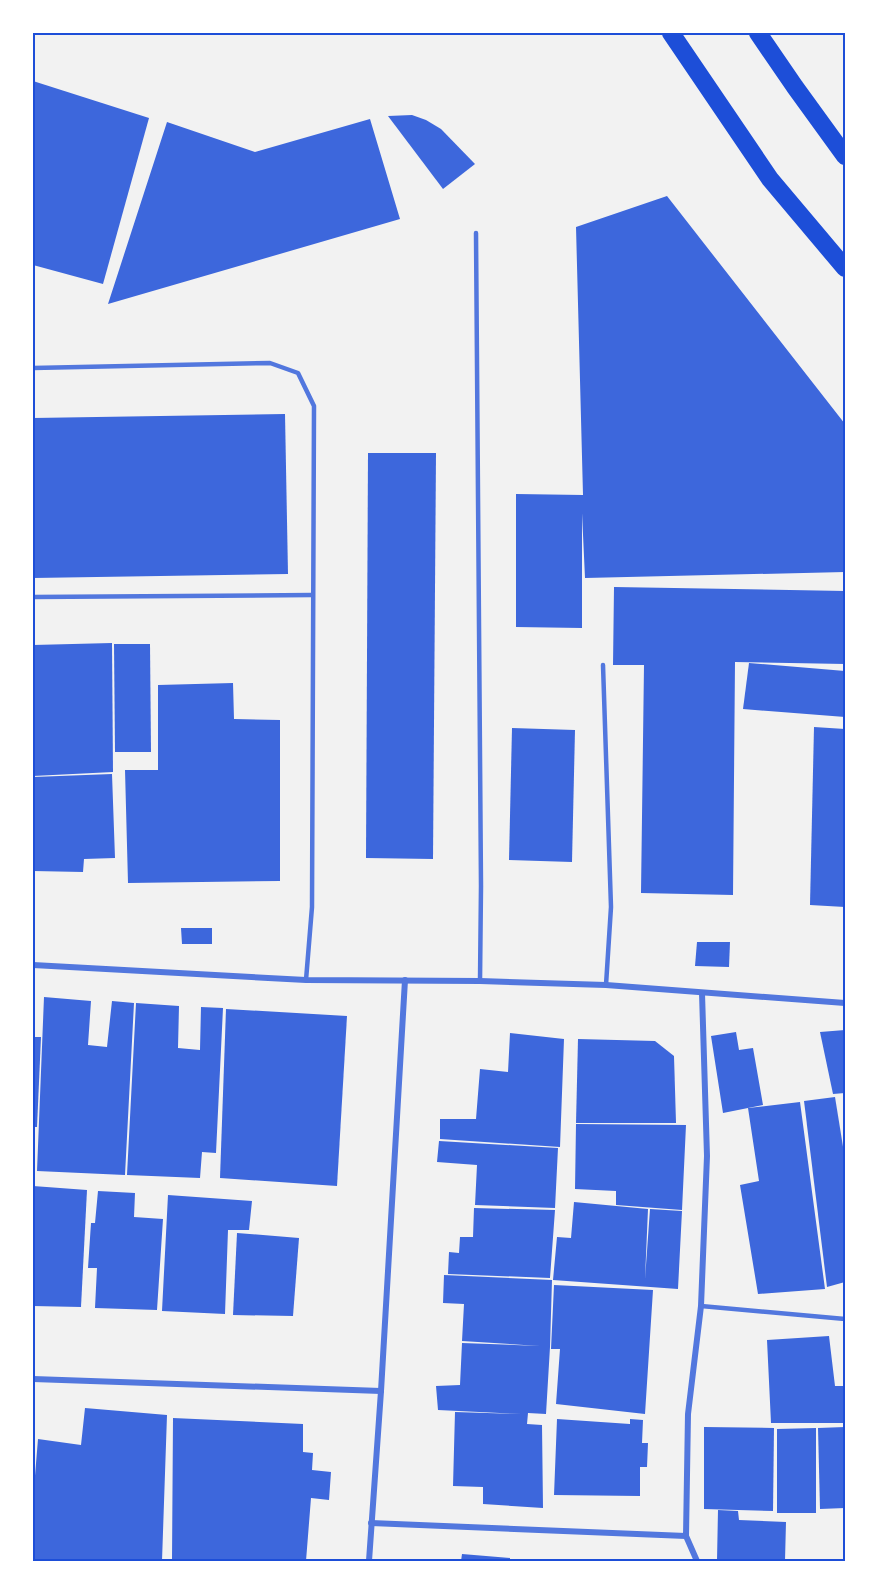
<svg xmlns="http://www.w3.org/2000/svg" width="878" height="1594" viewBox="0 0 878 1594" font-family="'Work Sans',sans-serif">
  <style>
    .building { fill: #3d67dc }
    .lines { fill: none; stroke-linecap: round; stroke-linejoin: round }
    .service { stroke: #5277de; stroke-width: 4.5 }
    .minor { stroke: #5277de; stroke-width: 6 }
    .motorway { stroke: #1d4ed8; stroke-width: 18 }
    .neatline { fill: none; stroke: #1d4ed8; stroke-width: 2 }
  </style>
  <rect width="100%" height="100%" fill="#f2f2f2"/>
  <!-- building -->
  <g class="building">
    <polygon points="33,81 149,118 103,284 33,265"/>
    <polygon points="412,115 426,120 441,129 475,164 443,189 388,116"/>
    <polygon points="370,119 400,219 108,304 167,122 255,152"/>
    <polygon points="667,196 845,424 845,572 585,578 582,513 582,628 516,627 516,494 583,495 576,227"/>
    <polygon points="285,414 288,574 33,578 33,418"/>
    <polygon points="368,453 436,453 433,859 366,858"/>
    <polygon points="614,587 845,591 845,664 735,662 733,895 641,893 644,665 613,665"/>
    <polygon points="112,643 113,772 33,776 33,645"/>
    <polygon points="114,644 150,644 151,752 115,752"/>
    <polygon points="749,663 845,671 845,717 743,709"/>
    <polygon points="233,683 234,719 280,720 280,881 128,883 125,770 158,770 158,685"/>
    <polygon points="814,727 845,729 845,907 810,905"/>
    <polygon points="512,728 575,730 572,862 509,860"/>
    <polygon points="112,774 115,858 84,859 83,872 33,871 33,777"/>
    <polygon points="181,928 212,928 212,944 182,944"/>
    <polygon points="697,942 730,942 729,967 695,966"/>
    <polygon points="44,997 91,1001 88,1045 107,1047 112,1001 134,1003 125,1175 37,1171"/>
    <polygon points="136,1003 179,1006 178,1048 200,1050 201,1007 223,1008 216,1153 202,1152 200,1178 127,1175"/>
    <polygon points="226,1009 347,1016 337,1186 220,1178"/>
    <polygon points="845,1030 845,1093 833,1094 820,1032"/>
    <polygon points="736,1032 739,1050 753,1048 763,1105 723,1113 711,1036"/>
    <polygon points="510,1033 564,1039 560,1147 440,1139 440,1119 476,1119 480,1069 508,1072"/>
    <polygon points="33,1037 41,1037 37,1127 33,1127"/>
    <polygon points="578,1039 655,1041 674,1056 676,1123 576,1123"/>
    <polygon points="835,1097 845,1159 845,1282 827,1287 804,1101"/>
    <polygon points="800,1102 825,1289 758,1294 740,1185 759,1181 748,1108"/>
    <polygon points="576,1124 686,1125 682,1210 616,1205 616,1191 575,1189"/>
    <polygon points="439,1141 558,1148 555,1208 475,1205 477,1165 437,1162"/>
    <polygon points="33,1186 87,1190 81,1307 33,1306"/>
    <polygon points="98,1191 135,1193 134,1217 163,1219 157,1310 95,1308 97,1268 88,1268 91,1223 95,1223"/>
    <polygon points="168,1195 252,1201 249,1230 228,1230 225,1314 162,1311"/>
    <polygon points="574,1202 648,1209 645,1279 650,1209 682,1211 678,1289 553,1280 557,1237 571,1238"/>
    <polygon points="474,1208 555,1210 550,1278 448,1274 449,1252 459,1253 460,1237 473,1237"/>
    <polygon points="237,1233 299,1238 293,1316 233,1315"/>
    <polygon points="444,1275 552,1280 550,1347 546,1414 528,1413 527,1424 542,1425 543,1508 483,1504 483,1487 453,1486 455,1412 522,1414 438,1410 436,1386 460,1385 462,1343 540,1346 462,1341 464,1304 443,1303"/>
    <polygon points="554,1285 653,1290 645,1414 556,1404 560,1349 551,1349"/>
    <polygon points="829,1336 835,1386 845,1386 845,1423 771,1423 767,1340"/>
    <polygon points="85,1408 167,1415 162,1561 33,1561 33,1500 38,1439 81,1445"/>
    <polygon points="173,1418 303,1424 303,1452 313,1453 312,1470 331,1472 329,1500 311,1498 306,1561 172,1561"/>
    <polygon points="557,1419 630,1424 630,1419 643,1420 642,1443 648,1443 647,1467 640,1467 640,1496 554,1495"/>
    <polygon points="704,1427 774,1428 773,1511 704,1509"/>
    <polygon points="845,1427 845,1508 820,1509 818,1428"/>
    <polygon points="816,1428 816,1513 777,1513 777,1429"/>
    <polygon points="718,1510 738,1511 739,1520 786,1522 785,1561 717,1561"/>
    <polygon points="462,1554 510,1558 510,1561 461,1561"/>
  </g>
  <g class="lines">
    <!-- service -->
    <g class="service">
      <polyline points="476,233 481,886 480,981"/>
      <polyline points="33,368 270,363 298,373 314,406 312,907 306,980"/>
      <polyline points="33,597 312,595"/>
      <polyline points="603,665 611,907 606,985"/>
      <polyline points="701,1306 845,1319"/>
    </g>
    <!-- minor -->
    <g class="minor">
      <polyline points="33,965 306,980 480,981 606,985 845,1003"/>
      <polyline points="33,1379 381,1391"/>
      <polyline points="371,1523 686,1536 688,1414 701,1306 707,1156 702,993"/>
      <polyline points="686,1536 697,1561"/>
      <polyline points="369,1561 381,1391 405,980"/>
    </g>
    <!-- motorway -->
    <g class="motorway">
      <polyline points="671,33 770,179 845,268"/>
      <polyline points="758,33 795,87 845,156"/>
    </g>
  </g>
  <!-- border -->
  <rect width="878" height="1594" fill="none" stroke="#ffffff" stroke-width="69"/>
  <rect x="34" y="34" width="810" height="1526" class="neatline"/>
</svg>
